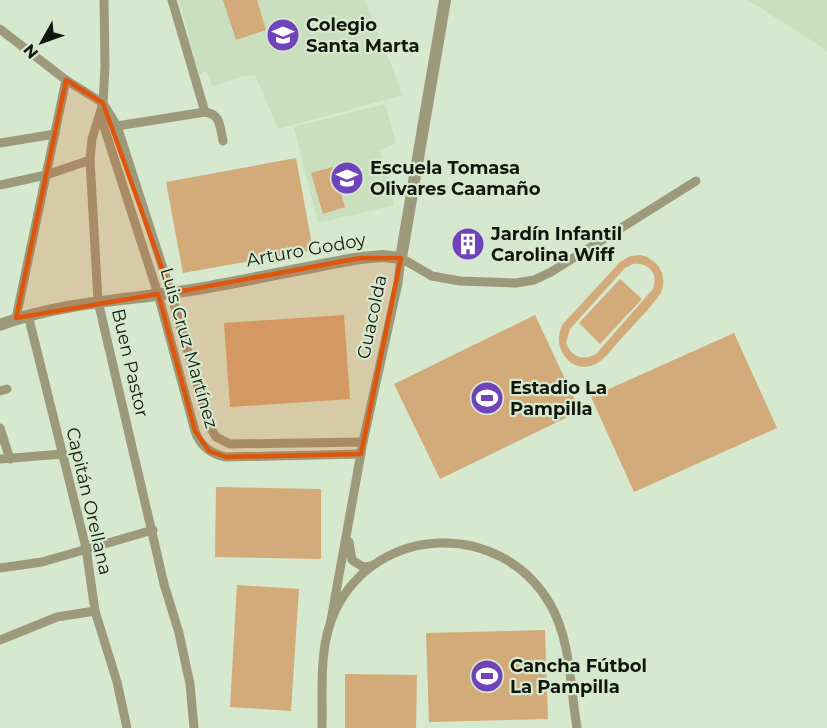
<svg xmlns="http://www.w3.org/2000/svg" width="827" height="728" viewBox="0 0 827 728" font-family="Montserrat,sans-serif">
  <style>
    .built { fill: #c9dfbd }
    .garden { fill: #d3aa7a; fill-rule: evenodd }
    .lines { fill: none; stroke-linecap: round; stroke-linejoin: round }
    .minor { stroke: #9d9a7c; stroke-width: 9 }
    .tertiary { stroke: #9d9a7c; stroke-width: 12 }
    .marked { fill: #dd560c; fill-opacity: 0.2; stroke: #dd560c; stroke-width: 4.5; stroke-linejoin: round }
    .labels { text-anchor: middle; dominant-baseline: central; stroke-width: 4.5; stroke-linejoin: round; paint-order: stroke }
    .poi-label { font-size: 18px; font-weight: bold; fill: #11170e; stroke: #d6e8cd; text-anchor: start }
    .street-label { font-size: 18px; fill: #11170e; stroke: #d6e8cd }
  </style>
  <rect width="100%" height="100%" fill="#d6e8cd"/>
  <!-- built -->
  <g class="built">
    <polygon points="179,0 365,0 403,95 278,129 255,75 242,76 213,87 206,70 199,76"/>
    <polygon points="748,0 827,0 827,52 822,47"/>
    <polygon points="385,104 396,143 380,150 394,205 318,223 294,127"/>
  </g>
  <!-- garden -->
  <g class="garden">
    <polygon points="223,0 257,0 266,30 236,40"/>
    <polygon points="296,158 313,250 183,273 166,182"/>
    <polygon points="333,167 345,207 323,214 311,173"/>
    <path d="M641,255C659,260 668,276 661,293C649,310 634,324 621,339C614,346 607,357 599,362C573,379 549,347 563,324L620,262L630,256ZM633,264C649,262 659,274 653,289L596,354C583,361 571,357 566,343L570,329L625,268Z"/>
    <polygon points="620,279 642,299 600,344 579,323"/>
    <polygon points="344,315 350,399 230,407 224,323"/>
    <polygon points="535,315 580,411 440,479 394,384"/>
    <polygon points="734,333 777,428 634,492 591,397"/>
    <polygon points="216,487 321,489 321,559 215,557"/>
    <polygon points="237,585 299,589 291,711 230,707"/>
    <polygon points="545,630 548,719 429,722 426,633"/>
    <polygon points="345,674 417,675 416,728 345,728"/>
  </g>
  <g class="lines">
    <!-- minor -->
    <g class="minor">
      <polyline points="104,0 105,66 103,103 92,139 90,160 98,301 164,584 179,633 190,684 194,728"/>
      <polyline points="172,0 205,112"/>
      <polyline points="0,29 66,80 103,103 117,126 171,293 209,425 216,437 230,444 363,442"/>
      <path d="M104,112V127L158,294L195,431C200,446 211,454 226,457L361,454"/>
      <path d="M117,126L205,112C221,114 220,128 223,141"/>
      <polyline points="0,143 55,134"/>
      <polyline points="0,185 46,175 90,160"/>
      <polyline points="28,315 86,548 95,611 117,682 127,728"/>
      <polyline points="16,318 66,80"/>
      <polyline points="0,391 7,389"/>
      <polyline points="0,428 10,459"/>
      <polyline points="0,459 63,454"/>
      <polyline points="349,542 352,560 363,567 371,566"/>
      <polyline points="0,568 42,562 153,530"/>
      <polyline points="331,620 363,442 398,283 401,258 432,276 460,281 516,283 534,280 551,272 696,181"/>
      <polyline points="0,640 57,617 95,611"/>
      <path d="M322,728C323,689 318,648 335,611C377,523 502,520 550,604C571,640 570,687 577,728"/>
    </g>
    <!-- tertiary -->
    <path class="tertiary" d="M0,325C54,304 114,301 171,293C234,284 297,269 360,258L383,256L401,258L445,0"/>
  </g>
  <!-- marked area -->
  <path class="marked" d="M66,80L103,103L171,293L360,258H401L361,454L226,457L209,451L195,431L158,294L16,318Z"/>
  <!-- icons -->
  <defs>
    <g id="school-disc" transform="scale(1.725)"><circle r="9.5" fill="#7143bb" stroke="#d6e8cd"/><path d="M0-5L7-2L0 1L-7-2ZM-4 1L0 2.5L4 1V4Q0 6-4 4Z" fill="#fff"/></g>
    <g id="building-disc" transform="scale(1.725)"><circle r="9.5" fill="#7143bb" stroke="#d6e8cd"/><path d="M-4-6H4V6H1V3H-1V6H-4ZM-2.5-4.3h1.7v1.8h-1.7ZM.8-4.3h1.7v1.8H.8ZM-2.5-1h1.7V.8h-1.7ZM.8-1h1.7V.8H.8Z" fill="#fff"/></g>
    <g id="stadium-disc" transform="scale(1.725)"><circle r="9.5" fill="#7143bb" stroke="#d6e8cd"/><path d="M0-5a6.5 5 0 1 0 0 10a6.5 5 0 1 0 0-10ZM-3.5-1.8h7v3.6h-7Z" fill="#fff"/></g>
  </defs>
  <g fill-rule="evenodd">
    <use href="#school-disc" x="283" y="35"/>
    <use href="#school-disc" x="347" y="178"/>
    <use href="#building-disc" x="468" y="244"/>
    <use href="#stadium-disc" x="487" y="398"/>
    <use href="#stadium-disc" x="487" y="676"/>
  </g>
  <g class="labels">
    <!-- poi labels -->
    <g class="poi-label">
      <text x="306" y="25">Colegio<tspan x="306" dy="21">Santa Marta</tspan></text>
      <text x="370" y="168">Escuela Tomasa<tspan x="370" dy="21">Olivares Caamaño</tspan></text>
      <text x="491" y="234">Jardín Infantil<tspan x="491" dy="21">Carolina Wiff</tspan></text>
      <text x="510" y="388">Estadio La<tspan x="510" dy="21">Pampilla</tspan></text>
      <text x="510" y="666">Cancha Fútbol<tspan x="510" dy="21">La Pampilla</tspan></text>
    </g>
    <!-- street labels -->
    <g class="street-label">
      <text transform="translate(306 250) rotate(-10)">Arturo Godoy</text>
      <text transform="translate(372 317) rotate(-78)">Guacolda</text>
      <text transform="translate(189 348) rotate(74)">Luis Cruz Martínez</text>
      <text transform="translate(130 363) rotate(77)">Buen Pastor</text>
      <text transform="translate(89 501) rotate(77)">Capitán Orellana</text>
    </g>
  </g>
  <!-- north arrow -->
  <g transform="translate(42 42) rotate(230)" stroke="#d6e8cd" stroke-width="4.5" paint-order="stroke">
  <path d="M0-4.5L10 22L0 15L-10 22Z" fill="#11170e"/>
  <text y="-9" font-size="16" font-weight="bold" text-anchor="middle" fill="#11170e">N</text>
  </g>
</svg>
